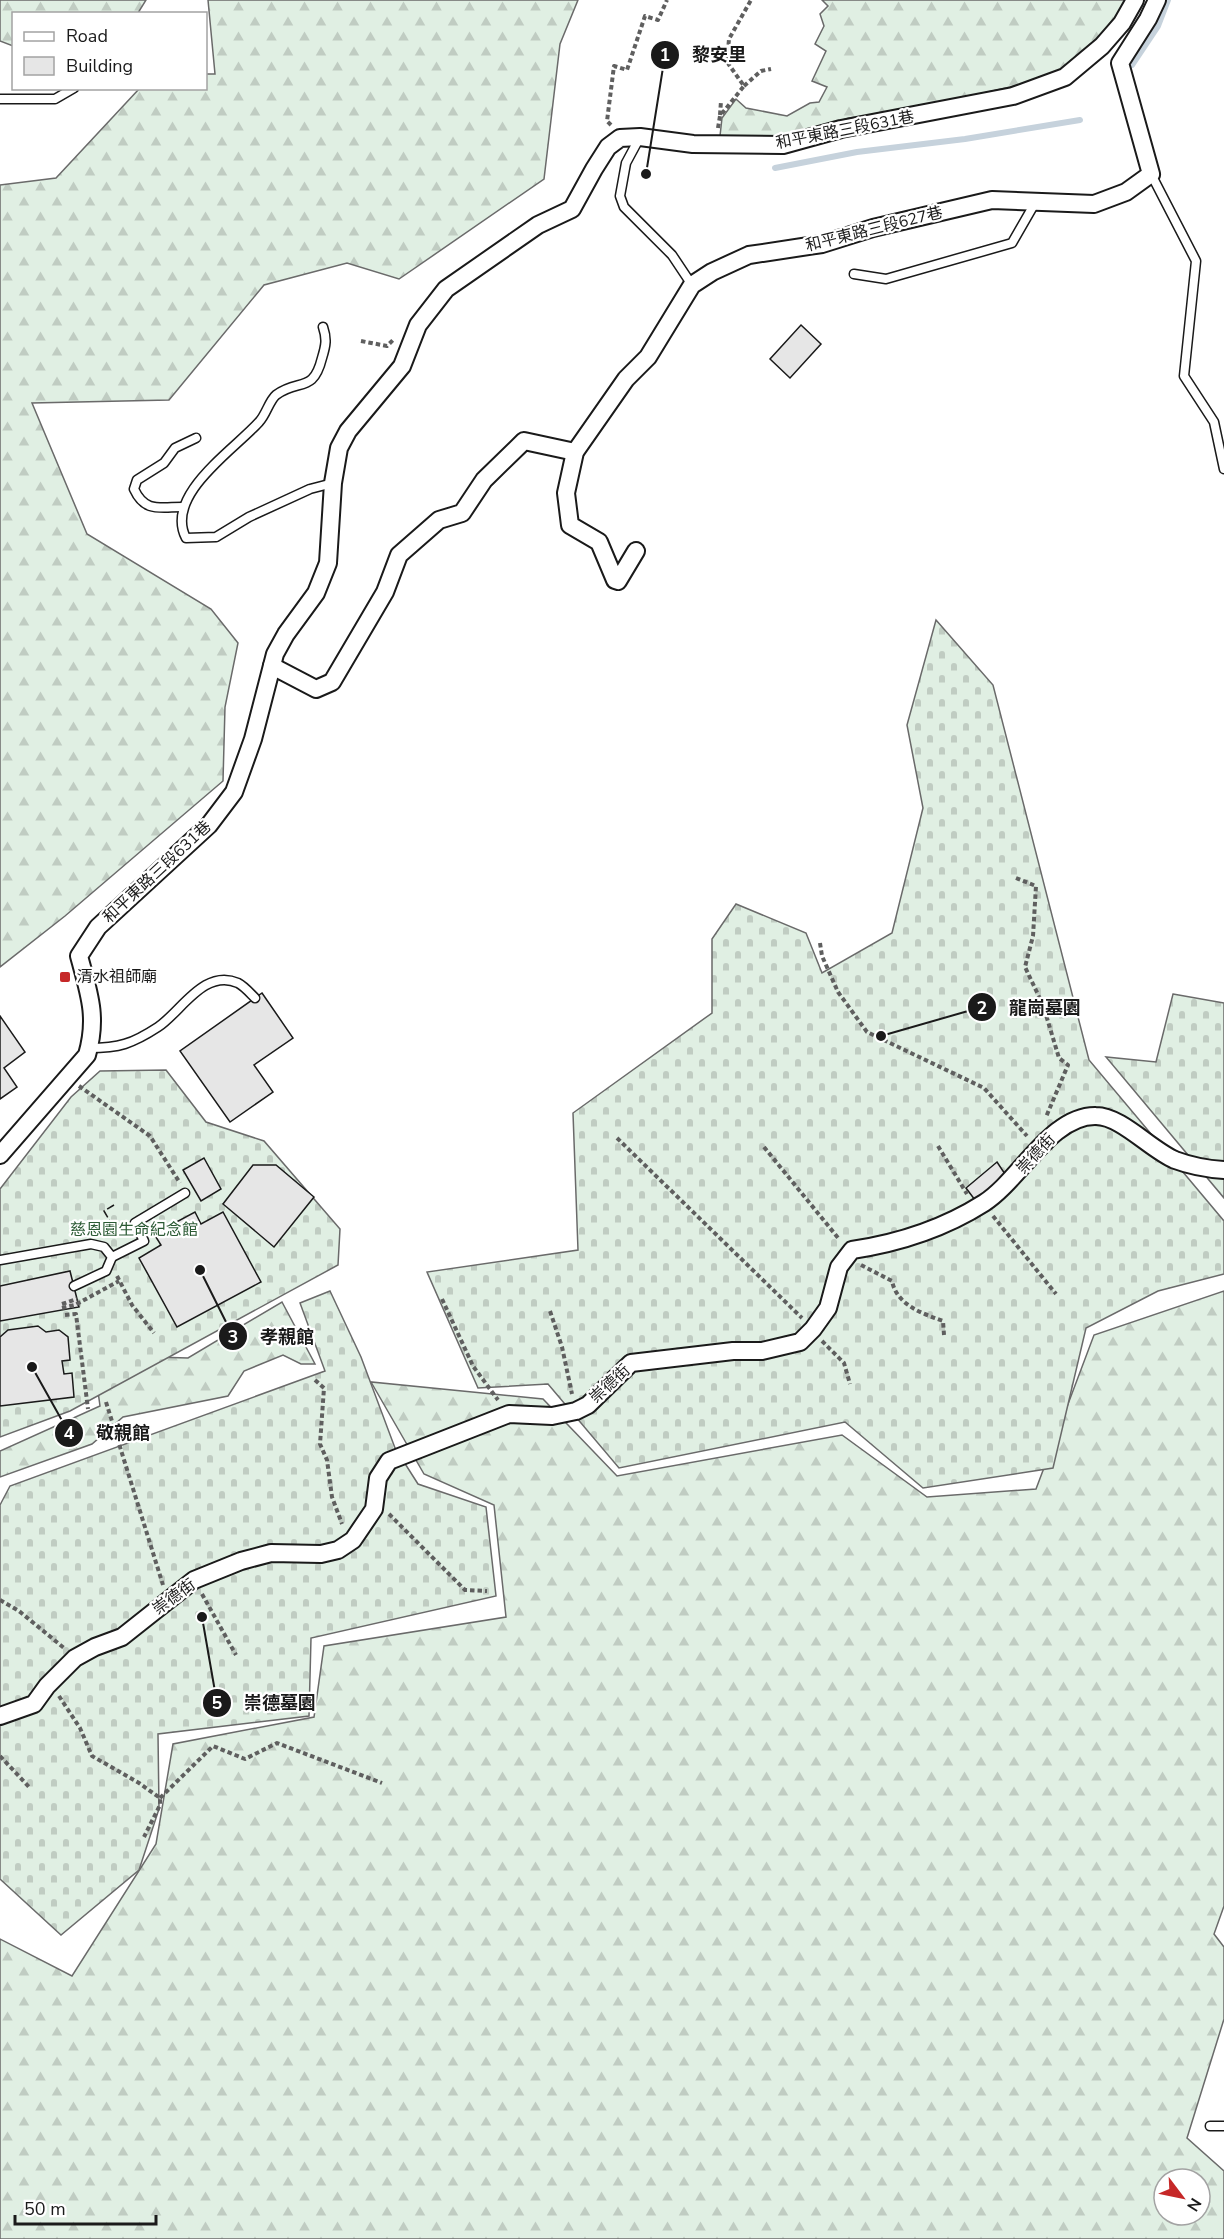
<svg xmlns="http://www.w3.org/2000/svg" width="1224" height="2239" viewBox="0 0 1224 2239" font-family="'Nunito Sans','Noto Sans TC',sans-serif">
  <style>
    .forest { fill: url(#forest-firs); stroke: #6a6a6a; stroke-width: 1.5; fill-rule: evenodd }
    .cemetery { fill: url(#cemetery-stones); stroke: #6a6a6a; stroke-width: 1.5 }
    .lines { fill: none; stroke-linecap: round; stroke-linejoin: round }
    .stream { stroke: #c6d2dc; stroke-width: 6 }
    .building { fill: #e6e6e6; stroke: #1a1a1a; stroke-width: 1.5 }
    .service-casing { stroke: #1a1a1a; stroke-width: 11 }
    .minor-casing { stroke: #1a1a1a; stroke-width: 20 }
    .path { stroke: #5f5f5f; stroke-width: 4; stroke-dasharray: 4.5 3; stroke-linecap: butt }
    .service { stroke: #fff; stroke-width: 8 }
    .minor { stroke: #fff; stroke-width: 16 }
    .fence { stroke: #1a1a1a; stroke-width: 1.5; stroke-dasharray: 8 3; stroke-linecap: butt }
    .poi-dot { fill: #c62828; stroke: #fff; stroke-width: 2 }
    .labels { text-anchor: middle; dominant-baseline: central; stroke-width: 4.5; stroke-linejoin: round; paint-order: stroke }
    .street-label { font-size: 16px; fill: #1a1a1a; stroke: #fff }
    .poi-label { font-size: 16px; fill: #1a1a1a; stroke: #fff; text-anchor: start }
    .park-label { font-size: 16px; fill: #2b5a34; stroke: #fff }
    .leader { fill: none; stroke: #1a1a1a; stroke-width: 2 }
    .callout-dot { fill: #1a1a1a; stroke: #fff; stroke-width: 2 }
    .mark-label { font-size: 18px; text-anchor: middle; font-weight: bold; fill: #fff }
    .callout-label { font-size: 18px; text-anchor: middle; font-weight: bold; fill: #1a1a1a; stroke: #fff; stroke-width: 4.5; stroke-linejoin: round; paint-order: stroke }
  </style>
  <defs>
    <pattern id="forest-firs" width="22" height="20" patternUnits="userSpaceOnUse" patternTransform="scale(1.5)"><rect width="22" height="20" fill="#e0efe3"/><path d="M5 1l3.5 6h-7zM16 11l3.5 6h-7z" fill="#c0ccc2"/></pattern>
    <pattern id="cemetery-stones" width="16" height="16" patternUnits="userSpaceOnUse" patternTransform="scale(1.5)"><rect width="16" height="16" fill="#e0efe3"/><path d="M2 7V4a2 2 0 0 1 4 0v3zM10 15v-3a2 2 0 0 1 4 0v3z" fill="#c0ccc2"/></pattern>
  </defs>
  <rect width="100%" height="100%" fill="#fff"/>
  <!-- forest -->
  <g class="forest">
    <polygon points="0,0 146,0 138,13 14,14 13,46 0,41"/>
    <polygon points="208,0 578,0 560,44 544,179 399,279 347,263 264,285 169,400 32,403 87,534 211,609 238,643 225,707 223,781 65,916 0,967 0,185 56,178 139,89 206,88 206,74 215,74"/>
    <polygon points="822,0 1127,0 1105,32 1070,63 1058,71 1024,84 903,111 849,118 783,138 720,136 722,118 736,99 746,108 787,116 810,103 819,102 827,87 812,81 826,51 815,44 824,26 820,14 828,6"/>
    <path d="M1224,1291V1906L1214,1934L1224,1947V2019L1187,2138L1224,2171V2239H0V1939L72,1976L156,1844L173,1744L314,1717L324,1646L506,1617L494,1505L424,1474L371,1382L543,1399L617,1476L842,1435L927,1497L1036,1489L1094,1335ZM1164,2179H1200V2215H1164Z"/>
    <polygon points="282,1302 315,1364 301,1364 283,1355 244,1371 228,1396 123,1417 92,1444 0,1477 0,1451 100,1406 89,1326 155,1357 188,1358"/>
  </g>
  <!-- cemetery -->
  <g class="cemetery">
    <polygon points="936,620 993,685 1089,1060 1224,1221 1224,1274 1158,1291 1086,1328 1053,1468 923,1488 845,1422 619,1468 548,1384 478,1388 427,1272 578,1250 573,1113 712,1013 712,939 736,904 806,933 822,973 892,933 923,808 907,725"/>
    <polygon points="1173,994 1224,1003 1224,1198 1106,1057 1156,1062"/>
    <polygon points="166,1070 206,1122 264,1141 340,1229 338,1265 70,1411 0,1437 0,1189 71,1097 100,1071"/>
    <polygon points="330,1291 361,1357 395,1448 418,1484 486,1507 496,1596 311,1638 309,1716 158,1734 159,1809 139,1870 61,1935 0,1879 0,1505 10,1486 325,1371 300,1303"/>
  </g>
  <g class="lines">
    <!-- stream -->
    <g class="stream">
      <polyline points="1132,65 1158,26 1168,0"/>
      <polyline points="775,168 857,152 965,139 1080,120"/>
    </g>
  </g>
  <!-- building -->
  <g class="building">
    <polygon points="801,325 821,344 790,378 770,359"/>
    <polygon points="262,993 293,1038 254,1065 273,1092 230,1122 180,1051"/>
    <polygon points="0,1016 25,1052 4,1068 17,1087 0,1099"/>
    <polygon points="204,1158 221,1189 201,1201 183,1170"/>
    <polygon points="997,1162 1007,1177 975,1200 966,1188"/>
    <polygon points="253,1165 276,1165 314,1197 274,1247 223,1204"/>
    <polygon points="195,1212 201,1224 223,1212 261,1282 177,1327 139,1258 161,1245 154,1234"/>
    <polygon points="70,1271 79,1307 0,1321 0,1286"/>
    <polygon points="38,1326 46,1332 59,1330 68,1337 70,1360 62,1361 64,1374 72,1373 74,1397 0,1406 0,1337 8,1330"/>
  </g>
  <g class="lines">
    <!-- service casing -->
    <g class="service-casing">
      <g id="service">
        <polyline points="0,99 55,99 74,88"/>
        <polyline points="640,137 626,163 620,196 624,207 672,255 692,285"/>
        <polyline points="1151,174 1196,261 1184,376 1214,422 1224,469"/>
        <polyline points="854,274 886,279 1012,243 1035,203"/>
        <path d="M323,327C327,339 326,345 322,358C313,394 299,378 276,395C269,401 266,415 259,422C234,450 164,495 186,538L216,537L249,517L310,489L333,483"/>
        <path d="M183,507C160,507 145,513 134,489L137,480L164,463L175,448L196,438"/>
        <path d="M89,1048C119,1048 132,1044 158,1027C181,1012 204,968 238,983C244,986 250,993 255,998"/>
        <polyline points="112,1257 144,1241 135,1223 185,1193"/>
        <polyline points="0,1260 91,1244 104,1247 112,1257 106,1271 74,1286"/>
        <polyline points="1210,2126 1224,2126"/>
      </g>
    </g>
    <!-- minor casing -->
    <g class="minor-casing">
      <g id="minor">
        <polyline points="636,551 618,581 615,580 599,542 570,525 566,493 575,452 626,379 648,357 692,285 712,272 749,255 822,244 873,228 992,200 1094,204 1126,192 1151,174 1120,63 1148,19 1157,0"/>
        <polyline points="272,666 316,689 332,682 385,592 399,555 439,520 462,513 484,480 524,441 575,452"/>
        <path d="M0,1155L87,1055C98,1017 89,993 79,956L98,927L209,825L234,792L253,739L275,654L286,634L316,593L328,563L333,483L339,448L348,431L402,366L418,325L446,289L538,225L572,209L594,169L608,147L620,138L640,137L693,144L783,145L841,129L1013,96L1065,77L1102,46L1122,23L1135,0"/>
        <path d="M0,1716L34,1704L47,1686L75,1658L95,1647L122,1637L194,1580L241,1561L271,1553L321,1554L338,1550L353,1540L374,1509L378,1478L389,1461L509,1414L552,1416L576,1411L588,1405L631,1363L733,1351H762L800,1342L813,1329L828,1308L839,1267L852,1250C899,1243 943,1229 984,1203C1020,1180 1051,1115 1096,1116C1121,1116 1151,1150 1175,1160C1191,1166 1208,1169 1224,1170"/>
      </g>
    </g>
    <!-- path -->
    <g class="path">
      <polyline points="744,86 761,71 771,69"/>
      <polyline points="720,115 721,101"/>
      <polyline points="611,125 607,121 614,66 627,70 645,16 658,20 667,0"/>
      <polyline points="718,128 720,116 744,86 727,62 729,39 751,0"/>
      <polyline points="361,341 387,346 393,340"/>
      <polyline points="1016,878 1036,886 1033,936 1025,967 1043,1005 1059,1058 1068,1065 1046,1117"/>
      <polyline points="820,943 822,956 838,992 867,1032 984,1088 1027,1136"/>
      <polyline points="79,1086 150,1136 180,1183"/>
      <polyline points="617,1138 802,1318"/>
      <polyline points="938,1146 967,1194"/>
      <polyline points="764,1147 839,1239"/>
      <polyline points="993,1216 1056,1294"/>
      <polyline points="92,1228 95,1230 109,1226 110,1230"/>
      <path d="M861,1265L892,1281C897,1305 921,1313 943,1321L944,1335"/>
      <polyline points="117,1276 132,1305 154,1333"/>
      <polyline points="442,1299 473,1366 498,1400"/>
      <polyline points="62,1304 77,1299"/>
      <polyline points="62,1308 75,1305 119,1281"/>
      <polyline points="550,1311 562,1347 572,1394"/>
      <polyline points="65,1315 76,1314 88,1409"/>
      <polyline points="822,1341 844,1363 850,1384"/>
      <polyline points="315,1380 324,1388 320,1444 327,1460 332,1497 342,1524"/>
      <polyline points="106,1402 163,1585"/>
      <polyline points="389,1514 465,1590 487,1591"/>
      <polyline points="202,1594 236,1655"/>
      <polyline points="0,1600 19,1611 64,1648"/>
      <polyline points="59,1696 80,1728 92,1756 139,1783 160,1798 160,1805 144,1837"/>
      <polyline points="0,1756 29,1787"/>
      <polyline points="160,1798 213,1746 245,1759 277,1743 382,1783"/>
    </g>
    <!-- service -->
    <use href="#service" class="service"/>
    <!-- minor -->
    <use href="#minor" class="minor"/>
    <!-- fence -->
    <polyline class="fence" points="114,1205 104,1211 114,1228 119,1224"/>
  </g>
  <!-- markers -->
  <rect class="poi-dot" x="59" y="971" width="12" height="12" rx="3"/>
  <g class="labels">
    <!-- street labels -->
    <g class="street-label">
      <text transform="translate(845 130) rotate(-11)">和平東路三段631巷</text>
      <text transform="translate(874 229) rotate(-14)">和平東路三段627巷</text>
      <text transform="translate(157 872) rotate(-43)">和平東路三段631巷</text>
      <text transform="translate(1036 1154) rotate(-47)">崇德街</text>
      <text transform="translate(610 1384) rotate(-43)">崇德街</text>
      <text transform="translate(174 1597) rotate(-36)">崇德街</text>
    </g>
    <!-- poi labels -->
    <g class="poi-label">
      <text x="77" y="977">清水祖師廟</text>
    </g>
    <!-- park labels -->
    <g class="park-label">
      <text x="134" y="1230">慈恩園生命紀念館</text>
    </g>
  </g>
  <!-- callouts -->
  <path class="leader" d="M646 174L665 55M881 1036L982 1007M200 1270L233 1336M32 1367L69 1433M202 1617L217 1703"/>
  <g class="callout-dot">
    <circle cx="646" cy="174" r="6"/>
    <circle cx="881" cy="1036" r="6"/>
    <circle cx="200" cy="1270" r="6"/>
    <circle cx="32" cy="1367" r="6"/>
    <circle cx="202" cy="1617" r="6"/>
    <circle cx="665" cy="55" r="15"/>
    <circle cx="982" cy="1007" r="15"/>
    <circle cx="233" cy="1336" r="15"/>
    <circle cx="69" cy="1433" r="15"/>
    <circle cx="217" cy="1703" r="15"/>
  </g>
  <g class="mark-label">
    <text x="665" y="61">1</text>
    <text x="982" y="1014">2</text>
    <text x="233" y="1343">3</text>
    <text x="69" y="1439">4</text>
    <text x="217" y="1709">5</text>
  </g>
  <g class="callout-label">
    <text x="719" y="61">黎安里</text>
    <text x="1045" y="1014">龍崗墓園</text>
    <text x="287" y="1343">孝親館</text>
    <text x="123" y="1439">敬親館</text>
    <text x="280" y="1709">崇德墓園</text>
  </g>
  <!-- legend -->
  <rect x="12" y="12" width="195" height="78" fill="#ffffff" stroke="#a3a3a3" stroke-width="1.5"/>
  <rect x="24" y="32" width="30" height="9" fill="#ffffff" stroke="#a3a3a3" stroke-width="1.5"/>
  <text x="66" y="42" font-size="18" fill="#1a1a1a">Road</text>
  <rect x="24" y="57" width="30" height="18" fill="#e6e6e6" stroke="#a3a3a3" stroke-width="1.5"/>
  <text x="66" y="72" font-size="18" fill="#1a1a1a">Building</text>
  <!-- north arrow -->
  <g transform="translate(1182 2197) rotate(122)"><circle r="28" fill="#ffffff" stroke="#a3a3a3" stroke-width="1.5"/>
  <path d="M0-4.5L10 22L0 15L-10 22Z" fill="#c62828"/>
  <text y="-9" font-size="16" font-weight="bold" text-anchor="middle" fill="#1a1a1a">N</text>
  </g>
  <!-- scale -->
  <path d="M15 2215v9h141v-9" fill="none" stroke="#1a1a1a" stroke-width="3"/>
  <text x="24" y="2215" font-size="18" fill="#1a1a1a" stroke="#ffffff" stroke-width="4.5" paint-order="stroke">50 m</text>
</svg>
